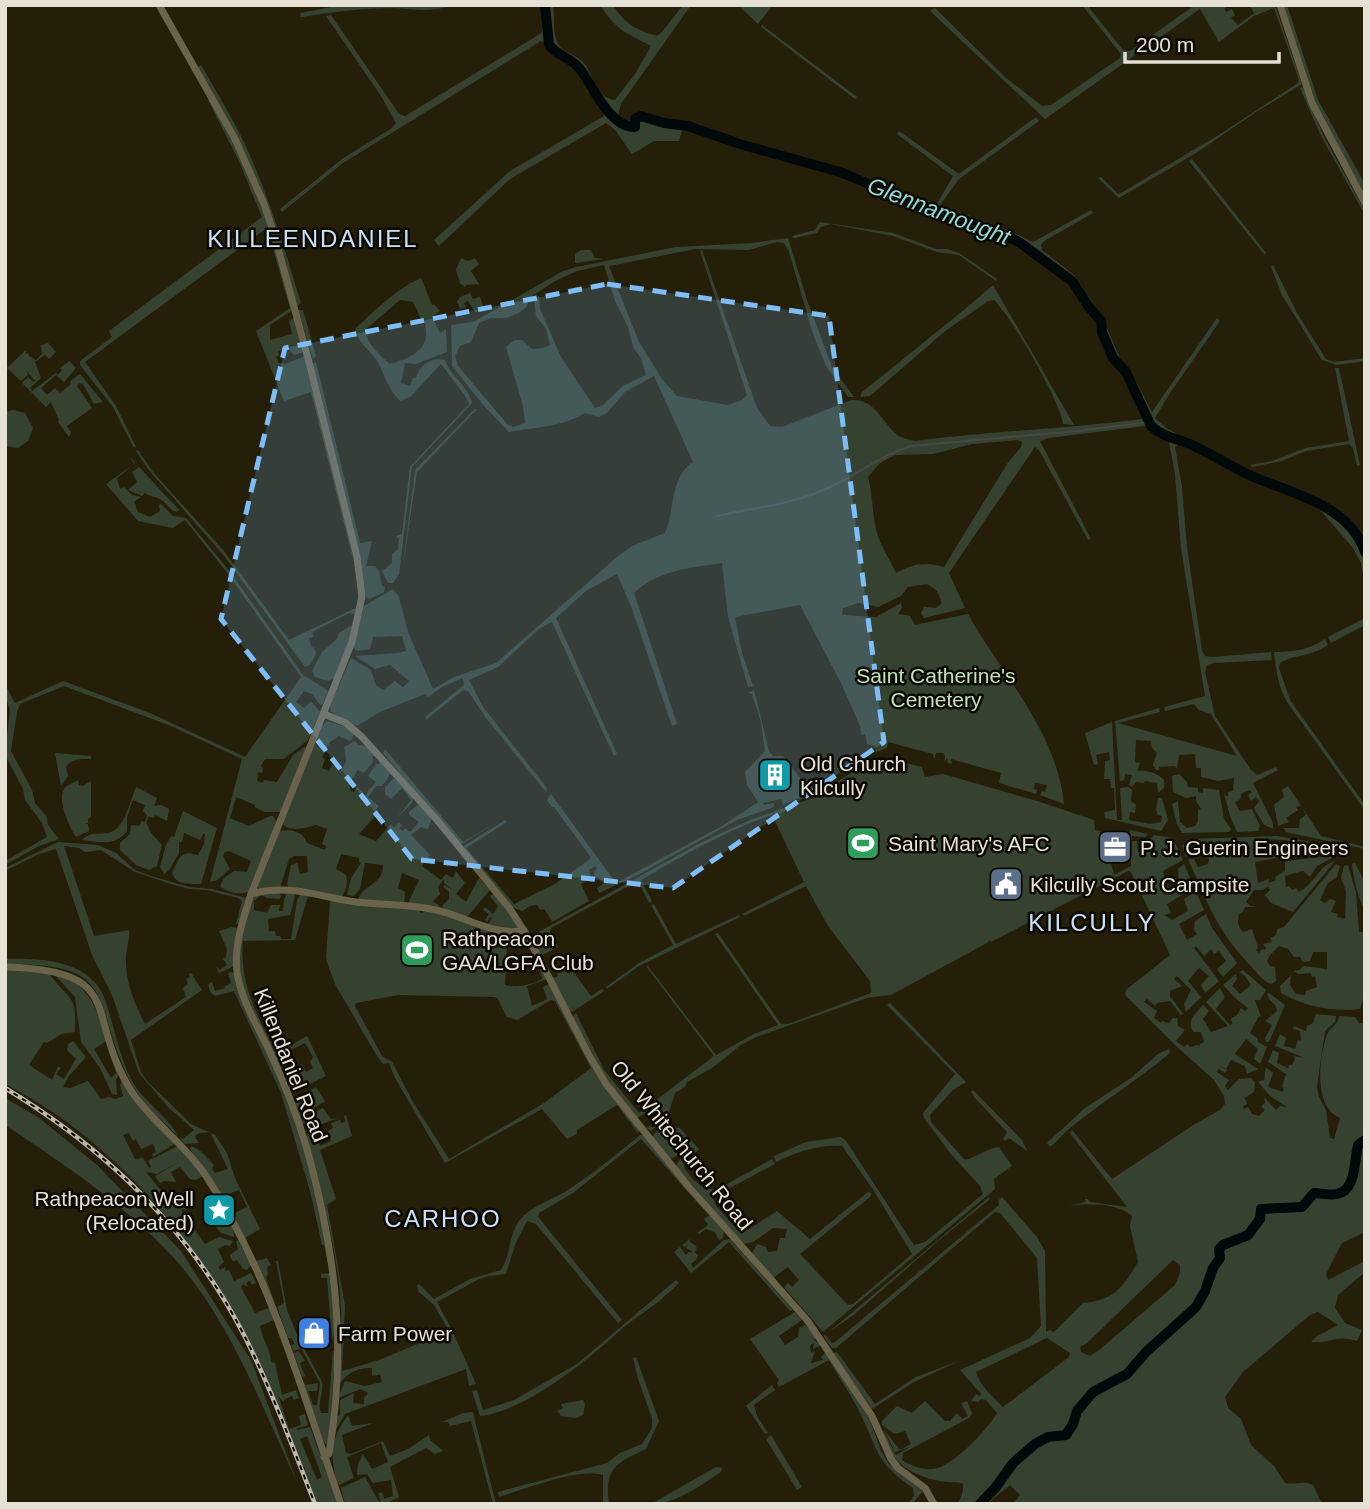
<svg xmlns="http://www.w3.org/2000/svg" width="1370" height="1509" viewBox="0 0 1370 1509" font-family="Arial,sans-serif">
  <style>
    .green { fill: #364230; fill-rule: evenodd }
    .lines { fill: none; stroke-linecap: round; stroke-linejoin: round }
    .stream { stroke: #454a47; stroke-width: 2 }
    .river { stroke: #00090a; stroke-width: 10 }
    .tertiary { stroke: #6a634b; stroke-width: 7 }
    .rail-casing { stroke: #bdb8a9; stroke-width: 4.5 }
    .rail { stroke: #0c0903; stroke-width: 2; stroke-dasharray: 5; stroke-linecap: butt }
    .marked { fill: #7dbef9; fill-opacity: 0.2; stroke: #7dbef9; stroke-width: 5; stroke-dasharray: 14 9; stroke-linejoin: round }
    .labels { text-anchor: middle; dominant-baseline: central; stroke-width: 5; stroke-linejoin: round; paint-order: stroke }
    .park-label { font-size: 21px; fill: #c1e2b2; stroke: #0c0903 }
    .poi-label { font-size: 21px; fill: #e5e1d4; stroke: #0c0903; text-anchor: start }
    .street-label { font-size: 21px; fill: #e5e1d4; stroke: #0c0903 }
    .water-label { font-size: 23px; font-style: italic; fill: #8fd9da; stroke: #0c0903 }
    .quarter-label { font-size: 24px; letter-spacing: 2px; fill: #cae2f8; stroke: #0c0903 }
  </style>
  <rect width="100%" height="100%" fill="#251f09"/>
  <!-- green -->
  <g class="green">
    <path d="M410,5H453C430,13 416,9 394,8C363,8 332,12 301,17L300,13L336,6Z"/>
    <path d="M542,5H553C555,18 552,32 558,44C564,54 578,55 584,63C594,76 596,98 615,100L635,74L651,46C625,32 617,31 600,5H613C625,24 636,30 657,36L662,32L683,5H691L621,104L618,115L628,122L639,113L667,120L699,124L723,134L836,166L937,204L953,176L897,134L899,131L959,174L1036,117L1039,121L959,179L940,205L1003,228L1033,242L1091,210L1093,213L1044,241L1041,245L1042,250L1074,275L1101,315L1120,358L1129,368L1152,412L1217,318L1220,321L1170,393L1155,418L1166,428L1237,466L1318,498L1343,515L1362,538L1365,537V586L1361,563L1353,548L1321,511L1309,502L1249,480L1188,447L1179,444L1175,447L1182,487L1187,547L1202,651L1205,656L1213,657L1271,652L1272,660L1214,663L1207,665L1205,672L1215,716L1251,770L1257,775L1276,767L1278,770L1253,783L1272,821L1274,829L1264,825L1254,808L1259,801L1256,797L1251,801L1248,795L1252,792L1250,790L1242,793L1240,799L1235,803L1240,811L1252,809L1260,826L1258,831L1237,832L1230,816L1224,793L1226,796H1228V792L1233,791L1234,778L1218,781L1201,777V768H1196L1195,754L1179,755L1177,769L1175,766L1159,767V770H1156L1153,765L1157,753L1152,748L1151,741L1136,740L1135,762L1140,763L1137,771C1144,770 1157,772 1164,780V788L1158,793L1157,783L1145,781L1144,783L1136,782L1132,787L1129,785L1132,775L1125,774L1124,780L1120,781L1115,721L1159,708L1160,712L1118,723L1237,756L1211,714L1199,710L1194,704L1165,711L1164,707L1205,696L1181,548L1175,474L1169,442L1145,426L1049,438L1040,441L1091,539L1088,540L1039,450L1035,447L949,573L965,608L924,618L921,613L924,607L936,608L942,603L937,591L927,584L908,587L901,596L878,607L859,603L843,608L842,615L876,617L901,603L902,608L898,614L910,616L915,625L968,614C1002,675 1057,732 1064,804L1040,795L1042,791L1045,792L1047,785L1035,783L1034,789L1037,790L1036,794L999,783L1001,773L951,759L952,764L948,763L947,758L944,762L945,756L943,753H936L934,760L933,754L888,742L887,748L876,752L875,746L867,744L865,734L861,735L860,726L842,685L800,605L735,617L742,653L753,686L748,687L728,617L722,563C689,568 659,570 634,593L677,724L672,726L632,609L617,574L586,591L556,618L617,754L614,756L552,622L540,628L498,667L469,680L483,707L547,788L546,792L486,718L468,691L463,690L427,719L425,717L464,685L463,678L442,687L428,697L425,694L380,712L357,726L331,712L330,705L351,658L371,670L376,685L383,690L395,681L403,687L409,681L390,665L375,669L355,656L398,653L406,651L402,636L373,637L370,649L357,651L353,647L364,606L393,589L399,597L408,632L433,689L454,677L496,663L617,557L632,546L665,533C675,510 670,477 693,462L654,376L625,392L607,413L599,417L585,413C563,427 535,427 509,432L484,406L452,366L451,325L473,322L563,271L576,267L676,247L752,243L788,238L807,300L832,367L854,397H848L826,366L813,334L789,252L784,243L777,242L749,250L695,249L609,266L638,340L662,379L677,396L728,405L742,400L747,395L700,251L702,250L757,408L770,426L782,427L851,400C876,398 882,424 899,436C903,438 910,440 915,441C991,431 1067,429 1142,419L1144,416L1124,372L1111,357L1100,333L1097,319L1070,283L1009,238L833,173L733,146L695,130H682L679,141H654L632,154L615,130L606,123L510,179L439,246L434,240L510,171L604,116V111L588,92L575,69L551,53L545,43L541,41L343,163L282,212L280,209L342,159L392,128L396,123L381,96L326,16L331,15L399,114L405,116L540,34L542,31ZM604,265L615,301L628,327L633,347L641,358L646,375L623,386L603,405L595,408L561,357L540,309L539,296L534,298L536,316L546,329L550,345L543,348L532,349L522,340H514L506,347L523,406L525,423L513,427L508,425L458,366L455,356L460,346L471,342L479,323L491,318H506L519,313L527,306L529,298L555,281L577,271ZM1018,440L1022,442L1021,447L1007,464L944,567C927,561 911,564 896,573C890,559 881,548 877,533C872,515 873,496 868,477L880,463L895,455L933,454L972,444Z"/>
    <polygon points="738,5 773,5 758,24"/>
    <polygon points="1082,5 1087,5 1123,50 1130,51 1195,5 1229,5 1224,9 1227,12 1232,9 1235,15 1231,18 1238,25 1254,13 1250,6 1275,5 1302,84 1256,112 1196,153 1119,198 1098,178 1101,177 1118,194 1121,193 1222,133 1298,83 1299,80 1274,8 1254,16 1219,42 1200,9 1045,119 930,11 935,8 1005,77 1042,106 1051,105 1120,58 1121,54"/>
    <polygon points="1282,5 1287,5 1318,100 1365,184 1365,197 1314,101"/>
    <polygon points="762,25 857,97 855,99 761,27"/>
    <path d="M201,65C219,96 238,127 252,160C272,206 286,254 301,303L297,306C274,223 241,142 198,67Z"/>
    <polygon points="1303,87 1323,135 1365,211 1365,215 1321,136 1300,88"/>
    <path d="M211,98L231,136L266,215L293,310L270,325V340L292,334L289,321L295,317L304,352L294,355L285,345L284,349L278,352L279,355L276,357L279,363L285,364L305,356L357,573C362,612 349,643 335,678L328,681L315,677L312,671L322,652L337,639L339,633L354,624L356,616L354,614L349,613L312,632L314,637L309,638L312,648L314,647L316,654L311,664L305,667L225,557L148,469L136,451L138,450L153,472L224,551L289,640L358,607L359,594L355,567L311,392L284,401L256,331L290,308L267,228L85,362L116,406L136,447L134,448L113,407L80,365V361L112,337L109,331L262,217L239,161L208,100Z"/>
    <polygon points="1192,159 1266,253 1264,254 1189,161"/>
    <polygon points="820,222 893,233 936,249 947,249 959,253 997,279 996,281 959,255 937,252 893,236 831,224 821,227 817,233 794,238 792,236 815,230"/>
    <polygon points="581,250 591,250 595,258 604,259 575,263 575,254"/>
    <polygon points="461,258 468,261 475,258 479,264 471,271 479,284 466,285 465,287 460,283 456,270"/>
    <polygon points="1273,265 1297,313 1326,359 1334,362 1365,358 1365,361 1337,365 1322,360 1282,295 1271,267"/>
    <path d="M421,278L432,305L434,304L440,311L432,317L440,333L446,329L447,352L416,364L405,363L401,383L410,386L413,378H416C419,365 432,357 445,360C450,376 469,387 472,403L412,467L399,574L393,583H388L382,571L392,563V554L398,549L399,539L396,536L402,534L410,467L469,404L466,397L441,364L410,397L400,401C390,391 385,378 380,366C374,352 358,345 355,329C374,311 396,289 421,278ZM400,300L413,302L422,321H425C424,324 426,327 426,331C428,352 407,359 390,364C380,355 366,343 365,330Z"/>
    <path d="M993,285L1074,425L1063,424C1061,402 1011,316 994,300L988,301L944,332L870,396L861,397V393L965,309Z"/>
    <polygon points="470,293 473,299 480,297 484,309 475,312 468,301 464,303 466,307 460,309 457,302 460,297"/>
    <polygon points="298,310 303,310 316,356 313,359"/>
    <polygon points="48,343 56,352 49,359 45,355 35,362 41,378 30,388 32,391 56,373 58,375 62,370 60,368 69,361 76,368 64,382 56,375 41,388 47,395 55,388 60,393 71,384 70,381 80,374 103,402 94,404 83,384 79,383 77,386 92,408 67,426 71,433 69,437 58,422 59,420 51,402 46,407 22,383 28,377 33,382 35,381 26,370 28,375 21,381 7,368 26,350 26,354 28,353 29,356 36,360 42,354 41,345"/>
    <polygon points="316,362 360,543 372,541 366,566 375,566 379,571 382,586 385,587 384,592 369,599 365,595 312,364"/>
    <polygon points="1335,368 1339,368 1360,465 1357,466 1353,448 1349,444 1306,451 1282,461 1252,467 1250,465 1272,461 1306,448 1349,441"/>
    <polygon points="475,409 477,409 417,472 402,572 415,470"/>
    <polygon points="13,410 25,413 33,428 28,441 18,448 5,446 5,412"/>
    <path d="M129,455L135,463L117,478L120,489L124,487L132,495L141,497L134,502L138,512L150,517L160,511L159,505L161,504L173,516L186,518L231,573L303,675L326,689L328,692L323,704L320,705L312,694L304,691L296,702L304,708L311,701L320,712L308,740L284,759H265L261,766L263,769L262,773L258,772L257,781L262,783L264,780L277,782L293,755L304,747L307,749L282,812H264L255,807V805L236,797L230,818L249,826L270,816H273L277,822L248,892C238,895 229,892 220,887L223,879L234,871L247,872L251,861L229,851L225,852L223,856L230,869L217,880L210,882L242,759L171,726L64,686L20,704L17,712L11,751L32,790L35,803L47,817L48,825L59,839L39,846L5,865V861L47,837L42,823L25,800L23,789L5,755L10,710L5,696V684L15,703L63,681L150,713L245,757L301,677L228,574L185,520L173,528L138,521L106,484L134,464Z"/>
    <path d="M139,467L179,510L177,512C169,510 167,503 160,499C154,496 150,497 145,493L142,496L128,490L137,482L132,472Z"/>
    <polygon points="1365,618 1365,625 1331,643 1328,637"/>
    <path d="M1325,639L1328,645C1311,657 1295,654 1280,663L1279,668L1290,700L1365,805L1364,809L1287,702C1278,687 1276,669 1274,652C1294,652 1308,650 1325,639Z"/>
    <polygon points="754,690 769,751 773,756 783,756 800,778 808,794 783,805 781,799 763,803 764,805 774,803 774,807 737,820 634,877 599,893 597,888 610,879 601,882 598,877 594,879 594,872 597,869 595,866 589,870 591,878 581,884 589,901 550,923 552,921 544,909 540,910 537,905 530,906 522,911 512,907 464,849 464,846 505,820 507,822 466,848 514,904 555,884 590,859 590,856 554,807 552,807 547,800 551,794 616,883 722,826 758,802 747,785 745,772 765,751 761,722 752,694 748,693"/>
    <path d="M327,721L346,727L353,732V738L350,741L339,736L330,742L322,757L325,759L322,768L329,771L332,765L343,768L346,761L344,747L355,741L358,745L367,746L376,756H372L373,762L364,773L358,770L352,779L350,790L354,792L357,787L363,792L361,798L365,799L368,791L376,782L368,776L376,764H379L380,761L392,772L382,786H376L368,797L379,806L376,810L379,812L359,834L376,841L391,824L394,828L399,823L402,825L399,828L403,831L405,828L410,832L419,822L409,815V812L419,804L432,818L428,829L421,827L411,835L430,855L422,866L441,880L446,874L453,878L456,871L465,883L456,894L466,902L479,878L490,890L467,917L477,922L444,909L442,906L449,899V892L443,887L445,885L454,891L444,883V879L438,887L440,894L433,901L440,906L437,908L410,905L409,901L419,880L402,873L398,888L405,892L404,904L358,899C365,883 383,885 383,865L365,863L360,889L354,896L347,895L351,878L361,863L359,862V858L341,854L336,869L346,875C348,882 346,892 341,897L289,888L287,884L291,865L297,863L300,874L308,872L307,856H294L289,859L280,888L260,890L257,887L279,831C290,830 303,830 307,843L325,850L326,846L322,844L327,829L316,825C305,828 289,833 282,823L322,726Z"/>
    <polygon points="1112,722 1117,820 1122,820 1120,788 1128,787 1132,790 1131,801 1136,805 1135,813 1130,812 1129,820 1150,824 1161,822 1162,816 1158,815 1156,810 1158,798 1162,798 1168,820 1161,831 1105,818 1104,812 1115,810 1114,788 1111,788 1110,779 1104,779 1105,761 1110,760 1109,752 1096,755 1098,764 1094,765 1085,733"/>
    <polygon points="385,749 463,842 499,821 460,845 383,753"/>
    <path d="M55,753L91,756V759C80,759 73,758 66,767L68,776L61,786Z"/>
    <path d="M877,761H897L922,767L925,777L943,774L1037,801L1094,820L1095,830L1100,831V853L1109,854L1114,875L1131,866L1130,830L1148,834L1145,837L1132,836V841H1137L1138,852H1147L1148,842L1154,835L1173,838L1183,860L1163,871L1167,886L1171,890L1179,886L1178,869L1184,864L1193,885L1191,890L1167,904L1171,913L1164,915L1172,920L1188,911L1184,899L1193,893L1197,894L1204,910L1179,924L1187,940L1197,934L1194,930L1195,921L1206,914L1212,928L1237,963L1223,977L1217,969L1226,961L1219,951L1214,954L1211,949L1204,956L1196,946L1194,948L1219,981L1205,993L1201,985L1209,976L1199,968L1188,981L1201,997L1186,1012L1184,1004L1191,990L1177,976L1174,979L1182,986L1170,991V996L1183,1014L1181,1015L1170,1001L1157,1003L1155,1006L1147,999L1144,1002L1157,1011L1154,1018L1161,1023L1162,1021L1169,1023L1173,1018H1177L1178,1026L1185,1030L1176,1041L1184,1047L1188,1044L1190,1047L1198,1045L1199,1047L1200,1044L1204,1042L1201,1032H1193C1187,1020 1194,1015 1203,1005L1209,1011L1203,1019L1211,1032L1228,1026L1206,1002L1220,988L1225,997L1216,1009L1230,1025L1233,1023L1230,1019L1237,1015L1241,1008L1245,1011L1248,1008L1235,998L1223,985L1236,974L1237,979L1232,986L1240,994L1251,985L1245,976L1239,972L1243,970L1266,990L1260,1000H1255L1261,1017L1259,1016L1250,1033L1257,1038L1258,1042L1267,1047L1260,1064L1254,1059L1258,1049L1246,1039L1235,1054L1258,1069L1247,1074L1245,1066L1231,1060L1226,1069L1220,1066L1227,1070L1225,1073L1219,1069L1217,1072L1229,1080L1225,1086L1228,1090L1239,1079L1251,1078L1255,1082L1254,1092L1245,1098L1247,1104L1243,1106L1244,1109L1248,1107L1252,1114L1259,1116L1265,1110L1261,1106L1265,1103L1264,1097L1276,1110L1280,1106L1287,1107L1270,1096L1258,1082L1264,1080L1266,1067L1273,1073L1268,1087L1283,1092L1284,1088L1282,1087L1286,1074L1268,1062L1273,1050L1279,1053L1277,1063L1288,1068L1289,1065H1292L1295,1059L1293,1056L1305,1058L1275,1046L1280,1034L1286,1038L1284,1046L1295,1049L1298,1040L1301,1041L1300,1031L1293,1029L1294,1026L1306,1031L1307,1026L1313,1023L1316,1014L1336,1016L1335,1022L1325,1031L1317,1086L1319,1097L1326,1110L1330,1138L1334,1139L1340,1118C1313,1107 1319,1057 1327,1035C1330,1027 1338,1025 1339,1016L1355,1017L1359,1023H1365V1232L1342,1243L1326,1274L1328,1280L1365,1261V1272L1338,1295L1335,1308L1345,1323L1362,1330L1357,1341C1334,1334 1332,1344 1311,1342L1317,1336L1338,1325L1318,1312L1310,1315L1243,1372L1225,1397L1228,1408L1241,1419L1251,1445L1274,1466L1285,1483C1295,1485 1302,1480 1313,1485L1322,1504H1013L1020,1495L1010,1485L987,1504H958L963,1491V1484C957,1481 953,1483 947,1482C916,1478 887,1464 883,1430L896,1455L910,1447L895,1452L884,1430L900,1450L911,1444L905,1431L895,1434L882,1425V1421L897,1406L912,1413L925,1401L945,1421H950L957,1413L962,1419L968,1416L961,1403L967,1401L972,1413L969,1418L903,1453L902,1460C911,1466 923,1470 934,1469C953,1466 988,1429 997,1413L986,1400L981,1399L978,1402L971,1401L976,1394L980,1396L981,1394L960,1370L1030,1338L1041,1326L1037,1258L1000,1213L995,1212L836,1348H832L824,1337L825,1334L832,1343L835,1342L999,1205L998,1201L1002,1197L1037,1237L1045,1251L1046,1332L1050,1330L1054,1332L1083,1303C1115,1300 1122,1288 1138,1262L1130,1226L1132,1216C1117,1203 1087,1203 1068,1206L1086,1202L1085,1199H1087L1090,1202L1127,1207L1070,1133L1072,1130L1112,1179L1195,1124L1220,1110L1225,1104L1224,1096L1214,1080L1175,1045L1126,996L1125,993L1127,989L1170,955L1131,872L1128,871L991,942L990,940L987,943L891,995L867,998L756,1037L741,1045L712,1068L687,1082L685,1087L675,1093L667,1118L651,1131L647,1128L650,1126L652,1128L663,1118L660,1109L662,1106L660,1104L637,1118L606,1079L577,1025L573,1016L576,1013L604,1070L639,1113L714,1056L646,966H648L716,1055L754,1034L778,1025L715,934L718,933L781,1024H788L871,993L870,981L828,926L806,886L744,916L742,914L804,882L772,815C725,831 684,855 641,880L652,901L649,903L638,881L551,928L550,931L558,947L542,955L549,972L535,944V934L702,842L750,820L810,799L859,768ZM1173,1260L1180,1265V1273L1175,1285L1098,1351L1090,1356L1081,1352L1080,1347L1087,1343ZM1047,1338L1070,1353L1069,1357L1003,1407C993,1397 980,1386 976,1372Z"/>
    <polygon points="1179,774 1187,782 1188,787 1198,788 1198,792 1203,793 1203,788 1219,790 1224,819 1231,829 1229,832 1182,833 1177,824 1172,804 1178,801 1180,822 1187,828 1195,826 1198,821 1198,810 1201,809 1196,801 1196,796 1186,798 1173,792 1172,776"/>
    <polygon points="394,778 413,798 412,803 398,817 411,800 402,788 391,799 385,794 385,787"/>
    <path d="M78,780L79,785L83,786L91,781V817L88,819V823H84L88,824L89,831L76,837C70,828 57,801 64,789C67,785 73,783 78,780Z"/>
    <polygon points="1288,786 1321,836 1365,847 1365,849 1286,832 1283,828 1299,828 1300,819 1306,815 1301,805 1296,807 1298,810 1286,818 1289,822 1278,826 1274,805 1284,797 1282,790"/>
    <path d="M136,787L157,798L154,806L161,805L169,809L167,821L155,815L153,818L149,816L146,822L151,833L162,845L157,866L149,870L136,865L120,850V843L130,834L131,825L139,826L142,821L145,822L147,815L143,811L145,805L133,800L127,817V831C115,847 100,842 82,840C91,831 97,835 108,833C125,830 130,801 136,787Z"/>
    <path d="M183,811L217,828L201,884C189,884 175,885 172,872C181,857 179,850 198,855L204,844L205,834H203L200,840L184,833L182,842H179V853L169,870L164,874L160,867L166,845L171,836L174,837Z"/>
    <path d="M1277,836L1334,846L1341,851L1337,854C1330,845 1306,844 1294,845L1286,840L1267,839V842H1273V846H1269L1270,855H1287C1305,842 1308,851 1330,851V853L1282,857L1255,862L1258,883L1269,879V883L1276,880L1275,877L1285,871V861L1331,856L1332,858L1317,866L1310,877L1303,871L1285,876L1286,887L1289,886L1292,890L1296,888L1299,892C1315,884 1318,866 1335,861L1293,912L1271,903L1265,895L1270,890L1268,886L1263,890H1254L1246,902L1251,906L1256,907H1245L1243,912L1239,914C1237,920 1238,928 1243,932L1252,929L1258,948L1256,950L1259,953L1262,949L1265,950L1266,948L1263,944L1272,942L1270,938L1276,935L1277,929L1284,927L1336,864L1340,866L1337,877L1328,883L1320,900L1325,903L1330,899L1336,901L1331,912L1338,914L1337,917L1345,919L1346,891L1341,878L1344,866L1348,865L1356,893L1359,932H1365V992L1360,1009C1330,1012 1307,1007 1281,993L1280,986L1291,975L1290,985L1296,994L1305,995L1306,991L1317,987L1315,976L1312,977L1311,973L1298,974L1294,971L1300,970L1303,966L1327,969V952H1313L1310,961L1303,962L1300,957H1294L1288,949L1279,946L1270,955L1267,961L1270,966L1275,967L1276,981L1271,984C1263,981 1257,973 1251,966C1217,932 1207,901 1188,859H1194L1198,867L1208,864L1209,859L1201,849L1206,845L1203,841L1189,850L1190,854L1186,857L1182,846L1189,839Z"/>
    <path d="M58,842L98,845L116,853L135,870L148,875L189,887L212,889L246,898L239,924H236L242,901L238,898L207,890L189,889L171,884L135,872L101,850L85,852L79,848L64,846L94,936L129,930C130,940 126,949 126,958C125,981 135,1005 145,1024L186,997L183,988L188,984L186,979L190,977L189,974L191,973L202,990L131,1040L141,1072L148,1082L191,1124L215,1135L227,1153L235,1178L260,1229L245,1238L233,1214L247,1207L239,1190L229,1194L227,1198L229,1202L227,1204L190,1149L191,1146C201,1149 208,1159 214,1165L212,1169L215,1173L228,1169L210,1132L199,1133L195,1136L199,1143L185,1144L180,1138L183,1139L194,1130L168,1107L139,1073L112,995L92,955L56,849L39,854L5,871V868Z"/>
    <path d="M1355,863L1365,883V909C1358,901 1353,875 1352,864Z"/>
    <path d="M279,891L281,897L279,899L267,898L261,895L254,901V910L267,913L271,905H280L279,911H283L284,900L287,891L293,892L295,896L290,915L268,919L269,931H275L276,936H280L281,939H291L297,900L302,892L327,899L308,896L295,940L243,941C239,983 257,1015 275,1051H281L307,1036L326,1076L292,1093L291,1096L285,1072L302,1064L306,1072L313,1068L310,1062L313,1057L305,1043L289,1051L293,1061L292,1065L283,1069L279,1067C263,1034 237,994 239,956C240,936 247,917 253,898L257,894Z"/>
    <polygon points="494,894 517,923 518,927 516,930 488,924 492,918 491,917 487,922 485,920 489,914 483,910 485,907 493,914 498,906 490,896"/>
    <path d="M330,901L418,909L421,913L430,910L490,929V936L495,937L498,932L525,937L547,979L527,986L532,1006L547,999L543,987L549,984L583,1049L639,1129L638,1133L617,1105L577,1130V1134L567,1139L542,1109L445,1163L395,1078L389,1063L383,1064L377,1056L336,986L329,968L326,958ZM511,937C527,940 540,962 542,979C532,985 517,988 505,985L507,941ZM398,995L494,997L497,998L507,1017L517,1020L551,1000L555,1001L591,1068L544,1103L449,1159L413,1102L392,1062L382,1056L355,1006L356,1003Z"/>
    <polygon points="654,904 676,944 739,915 740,917 639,966 607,989 606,987 639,963 673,945 651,905"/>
    <polygon points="232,927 238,928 234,966 219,973 216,967 220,970 227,965 223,959 226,957 227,949 219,931"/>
    <path d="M5,959C40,958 89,960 104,997C114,1024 118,1053 131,1079C142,1101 168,1116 178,1136C158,1117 139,1101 127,1075C90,993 117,964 5,964Z"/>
    <polygon points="568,964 591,996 602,989 604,991 572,1012 568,1009 551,976 555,978 558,975 557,972"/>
    <path d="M5,969L49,973C68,1001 77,991 75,1032L61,1034L47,1043L44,1042L29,1065L52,1080L58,1066L61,1068L56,1074L64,1079L76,1059L67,1050L68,1044L73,1041L86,1057L69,1076L63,1087L70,1088L88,1081L101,1099L109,1097L116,1099L123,1096L120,1085L122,1080L176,1143L153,1157L152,1154L156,1152L153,1144L141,1149L136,1139L133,1141L129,1133L123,1135L135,1159L143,1158L149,1168L151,1167L148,1161L178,1146L203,1176L196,1180L190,1179L180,1167L171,1172L176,1182L164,1181L160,1183L155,1176L185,1158L157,1174L146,1172L169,1200L175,1197L181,1198L187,1210L182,1209V1212L205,1244L219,1237L233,1241L230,1246L225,1245L218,1249L224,1262L218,1267L220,1270L225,1267L226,1271L229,1270L234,1281L251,1273L256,1283L252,1285L250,1281L246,1283L248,1287L243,1284L241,1287L255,1313L269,1308L274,1320L260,1326C262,1339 271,1350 271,1362L275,1363L282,1395L296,1390L299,1398L294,1400L292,1396L285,1399L283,1402L278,1395L289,1429L301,1425L299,1416L305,1414L308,1425L296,1429L297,1430L310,1427L338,1504H317L304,1472L305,1467H302C284,1422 268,1377 245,1335C191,1233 109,1137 5,1084ZM307,1436L322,1477L317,1480L300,1439Z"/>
    <path d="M231,972L235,973C246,1018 272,1058 289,1101C305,1142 349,1303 332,1340L327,1278H321V1274L330,1273L324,1245H322L310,1191L281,1093L234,991L215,996L211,993L208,985L212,982L215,991L225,988L224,987L231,983L228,973Z"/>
    <path d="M54,974C89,981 97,1011 108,1040L94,1049L111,1078L116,1073L111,1057L119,1074L116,1080L117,1095L112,1094L100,1068L81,1042L75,997Z"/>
    <path d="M1269,993L1285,1005L1269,1042H1266L1265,1038L1272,1025L1265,1021L1277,1011C1276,1003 1269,1002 1267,994Z"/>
    <path d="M890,1003L966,1082L953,1090L930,1115L931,1122L965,1160C978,1157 987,1148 999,1147L1012,1166L994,1179L995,1189L823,1332L784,1287L788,1283L792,1287L799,1280L788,1267L773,1278L751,1255L757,1244L766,1247L768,1252L777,1251L780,1238H785L787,1229L773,1228L753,1242L743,1244L676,1166L680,1159L688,1156L693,1151L681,1138L673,1145L681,1154L670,1159L653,1138V1135L663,1125L680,1128L699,1149L684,1164V1168C694,1181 701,1191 718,1189L772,1159L775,1164L713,1197L715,1204L738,1231L748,1230L777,1211L810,1239L868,1192L871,1193V1196L800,1254L848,1305L853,1304L912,1254L874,1191L842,1146C821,1144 795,1152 776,1162L774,1156L806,1142L841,1137L846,1141L914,1245L925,1242L983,1194L980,1186L950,1153L924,1118L923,1113L955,1074L887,1005Z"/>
    <path d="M1169,1049L1170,1053C1139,1079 1105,1100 1074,1125C1065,1131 1059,1140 1050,1147L1047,1143L1085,1108L1131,1078L1158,1054Z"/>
    <polygon points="316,1087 325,1101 308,1112 309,1124 302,1124 294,1099"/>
    <polygon points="973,1090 1022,1140 1027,1151 1009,1138 1005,1141 1003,1139 1007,1132 975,1098 971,1092"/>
    <path d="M5,1098L38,1117L97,1165L181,1251L251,1360L297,1482C262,1407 229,1318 173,1257C125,1205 64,1164 5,1125Z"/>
    <polygon points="323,1108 331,1119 338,1118 314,1127 312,1113"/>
    <path d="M346,1115L352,1136L320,1150L336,1199L327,1205L345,1306L342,1371L379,1360L449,1331L434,1305L419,1292L417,1286L419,1284L434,1299L470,1279L501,1270C510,1256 509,1238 517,1224C529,1205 554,1200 571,1188C595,1172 618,1153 640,1135H644L703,1209L641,1139L573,1193L539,1213L538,1217L622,1320L618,1323L536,1224L527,1221L515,1245L506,1274L488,1276L479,1279L437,1302L452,1330L476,1384L469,1386L466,1369L345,1414L335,1431L338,1414V1416L340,1415V1400L354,1393L353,1403L364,1404V1398L368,1393L361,1389L338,1398L345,1381L365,1386L382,1382L380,1375L372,1376V1368C359,1367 348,1372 340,1383C339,1357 342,1332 341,1307C338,1249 321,1193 306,1137L309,1132L316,1134L320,1146L331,1141L328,1131L333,1128L331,1123L340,1120L341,1123L345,1122L344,1116Z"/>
    <polygon points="989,1197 990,1199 938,1241 855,1314 829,1332"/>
    <polygon points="219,1204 233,1228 234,1237 221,1233 215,1226 212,1227 209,1221 207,1222 204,1217 207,1215 205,1211"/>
    <polygon points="708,1216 711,1216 724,1232 723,1238 719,1240 715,1232 706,1229 699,1234 698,1232 708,1225 704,1219"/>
    <polygon points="690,1239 690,1242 696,1246 697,1250 694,1252 698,1255 697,1259 691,1264 693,1268 724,1240 730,1239 793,1310 790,1311 729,1242 691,1273 674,1252 680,1247 686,1255 689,1252 693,1252 686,1248 689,1243 685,1247 682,1245"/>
    <polygon points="238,1240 251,1265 247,1270 243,1269 237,1260 233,1262 230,1255 238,1249 236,1242"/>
    <polygon points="267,1258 271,1265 267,1267 268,1274 266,1278 275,1304 256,1261"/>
    <path d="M276,1261H278L287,1310L298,1337L322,1382C324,1393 317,1402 321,1413H328L333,1350L335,1353L330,1428L327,1445L324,1443L303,1382L306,1385L318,1383L317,1391H308L313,1405H317L320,1383L301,1348L294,1351L295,1353L299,1351L305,1361L300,1363L305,1376L302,1377L291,1345L294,1344L292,1338H288L277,1307L284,1303Z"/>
    <path d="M676,1280L679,1283C669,1292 660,1301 650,1308C642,1314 632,1320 624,1327C590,1358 527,1411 480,1416L472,1391L477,1390L483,1410L514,1400L577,1364Z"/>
    <path d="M795,1312L802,1320L779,1336L785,1345L798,1337L799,1328L805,1325L816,1337L814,1340L821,1345L813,1349L814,1342L810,1346L811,1353L815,1351L811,1363L823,1360L821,1357L825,1353L831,1359L870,1420L881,1451L889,1464L923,1491L914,1502L915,1504H908L914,1496L913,1488C876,1463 878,1450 860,1413C851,1395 839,1377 829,1360L779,1387L777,1383L779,1380L750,1339Z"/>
    <polygon points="837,1352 875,1404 916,1377 959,1361 914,1382 872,1409 833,1353"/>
    <path d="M636,1357L659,1421L646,1449C616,1463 604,1468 609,1504H604L603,1501V1475C577,1468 526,1489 499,1497L498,1492L607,1463L620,1453L642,1444L652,1428V1418L638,1379L633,1358Z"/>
    <polygon points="772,1385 775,1390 754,1405 757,1416 768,1433 765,1434 746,1406"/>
    <polygon points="583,1400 585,1404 583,1415 576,1418 561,1416 557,1411 563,1408 561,1404"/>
    <polygon points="473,1412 475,1421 496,1504 493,1504 471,1421 450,1426 448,1422 442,1422 463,1413"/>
    <path d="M348,1415L352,1426L373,1423L342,1435L346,1453L351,1454L383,1441L390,1456L408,1449L429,1435L430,1440L443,1451L435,1454L426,1448L390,1467L399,1497L385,1504H345L341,1488L365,1477L379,1502L381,1501L378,1493L382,1492L384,1499L393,1496L391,1480L373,1483L367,1474L357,1475L358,1464L363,1454L372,1469L388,1462L381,1443L347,1457L354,1478L339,1485L337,1483C330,1454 330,1440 348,1415Z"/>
    <polygon points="771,1435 802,1487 797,1490 766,1439"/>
    <path d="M716,1467L722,1468L721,1472C701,1485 676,1504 651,1504Z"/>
  </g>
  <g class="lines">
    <!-- stream -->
    <g class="stream">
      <path d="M717,516C753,508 794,504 828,488C858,475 878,456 911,446L1077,431L1149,422"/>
      <polyline points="1362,544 1365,542"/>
    </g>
    <!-- river -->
    <g class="river">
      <path d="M545,5L549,45C557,56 572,58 580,69C593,86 609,127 635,127V119L641,116L664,123L688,126L740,144L840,172L915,203L998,232L1019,242L1072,281L1089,307L1101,321L1102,332L1113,358L1126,372L1151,426C1163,437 1175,438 1190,444C1209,453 1228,464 1247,474C1288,493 1349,503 1365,552"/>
      <path d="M980,1504L996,1487L1013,1463L1035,1444L1048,1437L1066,1435L1073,1424L1077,1411L1093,1392L1127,1374L1146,1352L1196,1307L1205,1291L1213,1268L1220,1258L1219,1249L1223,1245L1248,1235L1260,1219L1261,1209L1302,1207L1314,1193C1322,1193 1330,1196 1337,1194C1357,1190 1354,1159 1358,1145L1365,1140"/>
    </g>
    <!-- tertiary -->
    <g class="tertiary">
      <path d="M159,5L235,139L264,204L275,237L309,362L357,557L362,597L352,642L251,894C243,919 234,945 237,972C241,1000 257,1025 269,1050C284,1082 297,1115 307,1149C336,1254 347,1346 329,1454L324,1457"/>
      <polyline points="1280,5 1312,103 1365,203"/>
      <polyline points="324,714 346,723 362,737 437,820 510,909 528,937 589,1055 606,1084 689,1187 807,1320 872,1416 891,1459 898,1468 925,1488 934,1504"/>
      <path d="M251,894C288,883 320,897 356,902C383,905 411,904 436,910C461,915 499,938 524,930"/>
      <path d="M5,967C130,970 83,1016 132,1092C153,1123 185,1144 206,1176C271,1275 302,1393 341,1504"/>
    </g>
    <!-- rail casing -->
    <g class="rail-casing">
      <path id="rail" d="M5,1088C106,1149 191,1231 245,1337C272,1391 293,1448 315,1504"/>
    </g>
    <!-- rail -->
    <use href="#rail" class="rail"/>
  </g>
  <!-- marked area -->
  <path class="marked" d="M607,284L829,316L884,742L673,888L412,859L221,619L285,348Z"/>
  <!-- icons -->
  <defs>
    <g id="building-square" transform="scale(1.75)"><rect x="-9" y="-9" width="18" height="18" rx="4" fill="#0f9aa8" stroke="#0c0903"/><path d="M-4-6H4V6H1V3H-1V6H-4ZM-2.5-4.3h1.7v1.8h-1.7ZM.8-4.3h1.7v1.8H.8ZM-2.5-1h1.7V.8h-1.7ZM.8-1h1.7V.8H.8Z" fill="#fff"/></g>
    <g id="stadium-square" transform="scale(1.75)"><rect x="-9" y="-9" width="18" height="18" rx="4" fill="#2e9e5b" stroke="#0c0903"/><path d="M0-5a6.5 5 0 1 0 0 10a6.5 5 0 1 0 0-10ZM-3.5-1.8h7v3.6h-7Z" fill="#fff"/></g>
    <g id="office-square" transform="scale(1.75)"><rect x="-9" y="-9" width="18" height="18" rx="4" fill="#5c6f8a" stroke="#0c0903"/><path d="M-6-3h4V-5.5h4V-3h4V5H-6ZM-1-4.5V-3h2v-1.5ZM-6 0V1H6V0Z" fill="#fff"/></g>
    <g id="civic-square" transform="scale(1.75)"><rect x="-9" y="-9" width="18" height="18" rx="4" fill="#5c6f8a" stroke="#0c0903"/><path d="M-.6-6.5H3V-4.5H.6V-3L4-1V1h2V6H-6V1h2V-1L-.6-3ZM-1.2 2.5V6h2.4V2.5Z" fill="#fff"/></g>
    <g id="sight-square" transform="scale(1.75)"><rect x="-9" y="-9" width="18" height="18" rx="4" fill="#0f9aa8" stroke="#0c0903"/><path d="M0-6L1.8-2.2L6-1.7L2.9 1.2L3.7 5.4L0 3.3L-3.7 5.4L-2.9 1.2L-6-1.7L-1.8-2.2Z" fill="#fff"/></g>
    <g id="shop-square" transform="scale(1.75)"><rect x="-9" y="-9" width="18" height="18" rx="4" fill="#3f7fe0" stroke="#0c0903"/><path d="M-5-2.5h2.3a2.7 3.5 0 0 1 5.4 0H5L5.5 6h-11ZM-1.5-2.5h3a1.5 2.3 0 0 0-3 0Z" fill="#fff"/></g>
  </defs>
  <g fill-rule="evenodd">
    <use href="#building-square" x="775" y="775"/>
    <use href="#stadium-square" x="863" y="843"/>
    <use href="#office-square" x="1115" y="847"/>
    <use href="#civic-square" x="1006" y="884"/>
    <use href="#stadium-square" x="417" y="950"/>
    <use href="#sight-square" x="219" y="1210"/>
    <use href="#shop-square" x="314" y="1333"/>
  </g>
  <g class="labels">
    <!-- park labels -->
    <g class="park-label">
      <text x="936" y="675">Saint Catherine's<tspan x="936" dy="24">Cemetery</tspan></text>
    </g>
    <!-- poi labels -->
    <g class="poi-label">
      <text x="800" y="763">Old Church<tspan x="800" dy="24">Kilcully</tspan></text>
      <text x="888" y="843">Saint Mary's AFC</text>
      <text x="1140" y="847">P. J. Guerin Engineers</text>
      <text x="1030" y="884">Kilcully Scout Campsite</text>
      <text x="442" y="938">Rathpeacon<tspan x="442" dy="24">GAA/LGFA Club</tspan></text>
      <text x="194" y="1198" text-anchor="end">Rathpeacon Well<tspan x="194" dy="24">(Relocated)</tspan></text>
      <text x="338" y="1333">Farm Power</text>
    </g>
    <!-- street labels -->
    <g class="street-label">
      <text transform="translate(291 1065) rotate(68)">Killendaniel Road</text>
      <text transform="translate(682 1145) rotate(51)">Old Whitechurch Road</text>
    </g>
    <!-- water labels -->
    <g class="water-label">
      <text transform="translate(939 211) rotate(21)">Glennamought</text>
    </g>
    <!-- quarter labels -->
    <g class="quarter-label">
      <text x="313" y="238">KILLEENDANIEL</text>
      <text x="1092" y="922">KILCULLY</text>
      <text x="443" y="1218">CARHOO</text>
    </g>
  </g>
  <!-- border -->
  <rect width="1370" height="1509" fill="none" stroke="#e5e1d4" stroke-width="14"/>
  <!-- scale -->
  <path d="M1125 52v10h154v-10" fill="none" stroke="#e5e1d4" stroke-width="3.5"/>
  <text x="1136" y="52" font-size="21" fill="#e5e1d4" stroke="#0c0903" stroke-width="5" paint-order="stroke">200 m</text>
</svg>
